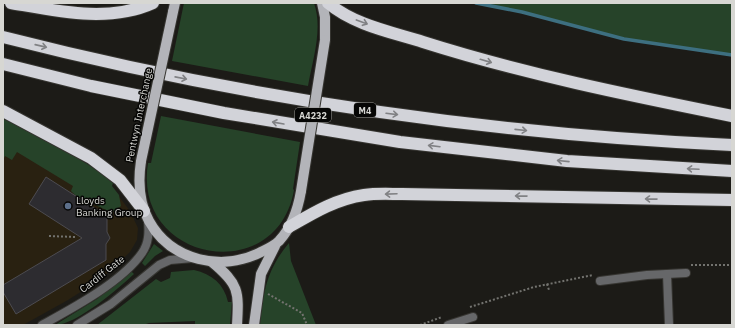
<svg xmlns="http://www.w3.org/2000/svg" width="735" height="328" viewBox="0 0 735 328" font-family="'IBM Plex Sans',sans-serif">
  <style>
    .commercial { fill: #292111 }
    .green { fill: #264329 }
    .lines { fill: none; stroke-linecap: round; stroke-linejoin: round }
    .stream { stroke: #3d6f80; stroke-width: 3.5 }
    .building { fill: #2d2c30; stroke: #4c4b50 }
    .minor-casing { stroke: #363531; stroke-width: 10 }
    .primary-casing { stroke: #363531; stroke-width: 12 }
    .motorway-casing { stroke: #363531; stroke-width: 14 }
    .path { stroke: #73736f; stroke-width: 2; stroke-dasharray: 2 2; stroke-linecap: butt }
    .minor { stroke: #666769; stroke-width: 8 }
    .primary { stroke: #b3b4b9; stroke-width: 10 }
    .motorway { stroke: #d2d3d9; stroke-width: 12 }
    .primary-bridge-casing { stroke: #363531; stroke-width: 12; stroke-linecap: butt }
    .primary-bridge { stroke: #b3b4b9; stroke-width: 10 }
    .oneway { stroke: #808184 }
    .service-dot { fill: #5c6f8a; stroke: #060605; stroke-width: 1.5 }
    .labels { text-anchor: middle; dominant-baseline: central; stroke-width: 3; stroke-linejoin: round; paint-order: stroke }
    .shield { fill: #060605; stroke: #989895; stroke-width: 1 }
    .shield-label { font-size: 9px; font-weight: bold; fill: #d7d7d3 }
    .street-label { font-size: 10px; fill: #d7d7d3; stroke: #060605 }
    .poi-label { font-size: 10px; fill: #d7d7d3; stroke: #060605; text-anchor: start }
  </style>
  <rect width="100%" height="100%" fill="#1c1b17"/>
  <!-- commercial -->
  <polygon class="commercial" points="3,136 111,186 130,211 138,228 137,240 130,252 101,279 68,300 23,325 3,325"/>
  <!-- green -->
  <g class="green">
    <path d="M184,3H314C323,29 313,58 308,86L172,61Z"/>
    <polygon points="476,3 732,3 732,55 624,39 522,12"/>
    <path d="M161,116L300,142L293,189L294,190C277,288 132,262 148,163H151Z"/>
    <path d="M3,119C17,124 29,132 42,139C66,152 92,164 113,183L112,186L119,195L121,206L110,214L108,211L75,195L71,191L73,186L17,152L12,160L5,156L3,160Z"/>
    <path d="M289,243L291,261L316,325H260C263,292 267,269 289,243Z"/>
    <polygon points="154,244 163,251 155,256 145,266 142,263"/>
    <path d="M194,270C212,274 224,284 228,302H232L230,325H195V321L149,323L143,325H97L156,279L161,282L170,278L171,272Z"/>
    <path d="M131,271L134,274C118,289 76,325 55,325L97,299Z"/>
  </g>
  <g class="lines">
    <!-- stream -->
    <polyline class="stream" points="476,3 522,12 624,39 732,55"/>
  </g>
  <!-- building -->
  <polygon class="building" points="46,177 107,216 107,232 110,238 106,244 106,260 16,314 3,292 3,285 82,238 29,204"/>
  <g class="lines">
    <!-- minor casing -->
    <g class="minor-casing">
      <g id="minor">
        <polyline points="667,274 669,325"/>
        <polyline points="600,281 647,275 686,273"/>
        <path d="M42,325C73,308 122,282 142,253C149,243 149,232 148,220"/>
        <polyline points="77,325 111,304 159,265 170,260 193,258"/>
        <polyline points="448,325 473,317"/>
      </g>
    </g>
    <!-- primary casing -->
    <g class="primary-casing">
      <g id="primary">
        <polyline points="322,3 325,17 325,40"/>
        <polyline points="173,12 175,3"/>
        <path d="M141,161C138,181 139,203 149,221C171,261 222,272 261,252C267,249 274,246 279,241C292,227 298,209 301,191"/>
        <path d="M212,262C239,284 239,291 237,325"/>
        <polyline points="254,325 261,274 275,246"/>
      </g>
    </g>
    <!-- motorway casing -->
    <g class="motorway-casing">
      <g id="motorway">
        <path d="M11,3C57,11 109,23 153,3"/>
        <path d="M328,3C354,25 391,32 423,42C524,74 628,95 732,116"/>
        <path d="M3,37C242,98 486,134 732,145"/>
        <polyline points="3,64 91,86 224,113 400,142 567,161 732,171"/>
        <polyline points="3,111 91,158 120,180 144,211"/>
        <path d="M289,227C313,213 336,199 364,195C377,193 390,194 402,194L732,200"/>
      </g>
    </g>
    <!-- path -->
    <g class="path">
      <polyline points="49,236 75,237"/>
      <polyline points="691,265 732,265"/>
      <polyline points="547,284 549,290"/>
      <polyline points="268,294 302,313 307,325"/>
      <polyline points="470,307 534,287 593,275"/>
      <polyline points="420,325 442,317"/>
    </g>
    <!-- minor -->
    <use href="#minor" class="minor"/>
    <!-- primary -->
    <use href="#primary" class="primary"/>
    <!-- motorway -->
    <use href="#motorway" class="motorway"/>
    <!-- primary-bridge casing -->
    <g class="primary-bridge-casing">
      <g id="primary-bridge">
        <polyline points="141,161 173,12"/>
        <polyline points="301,191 325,40"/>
      </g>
    </g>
    <!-- primary-bridge -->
    <use href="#primary-bridge" class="primary-bridge"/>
  </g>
  <!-- one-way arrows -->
  <defs><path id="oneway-shaft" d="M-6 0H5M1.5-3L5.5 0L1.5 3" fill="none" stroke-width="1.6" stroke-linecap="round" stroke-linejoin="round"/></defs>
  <g class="oneway">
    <use href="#oneway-shaft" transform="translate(362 22) rotate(20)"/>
    <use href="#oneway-shaft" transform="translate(41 46) rotate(13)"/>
    <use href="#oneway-shaft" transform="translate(486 61) rotate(16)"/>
    <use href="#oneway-shaft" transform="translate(181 78) rotate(11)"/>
    <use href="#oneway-shaft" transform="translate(392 114) rotate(7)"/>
    <use href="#oneway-shaft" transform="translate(278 123) rotate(-170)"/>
    <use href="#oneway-shaft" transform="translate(521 130) rotate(6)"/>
    <use href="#oneway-shaft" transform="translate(434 146) rotate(-173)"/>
    <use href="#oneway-shaft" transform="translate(563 161) rotate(-174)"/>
    <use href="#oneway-shaft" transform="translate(693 169) rotate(-177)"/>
    <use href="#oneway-shaft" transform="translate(391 194) rotate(178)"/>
    <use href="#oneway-shaft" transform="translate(521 196) rotate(-179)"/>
    <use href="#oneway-shaft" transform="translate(651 199) rotate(-179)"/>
  </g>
  <!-- markers -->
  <circle class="service-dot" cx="68" cy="206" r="4"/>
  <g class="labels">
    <!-- shield labels -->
    <g class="shield">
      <rect x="354" y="103" width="22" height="14" rx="3"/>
      <rect x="295" y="108" width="36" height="14" rx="3"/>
    </g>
    <g class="shield-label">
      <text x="365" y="110">M4</text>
      <text x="313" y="115">A4232</text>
    </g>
    <!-- street labels -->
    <g class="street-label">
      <text transform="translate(139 115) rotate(-78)">Pentwyn Interchange</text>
      <text transform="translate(102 274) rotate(-38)">Cardiff Gate</text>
    </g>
    <!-- poi labels -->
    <g class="poi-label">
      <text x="76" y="200">Lloyds<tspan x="76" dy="12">Banking Group</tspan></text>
    </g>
  </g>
  <!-- border -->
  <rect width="735" height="328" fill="none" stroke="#d7d7d3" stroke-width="8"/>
</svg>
